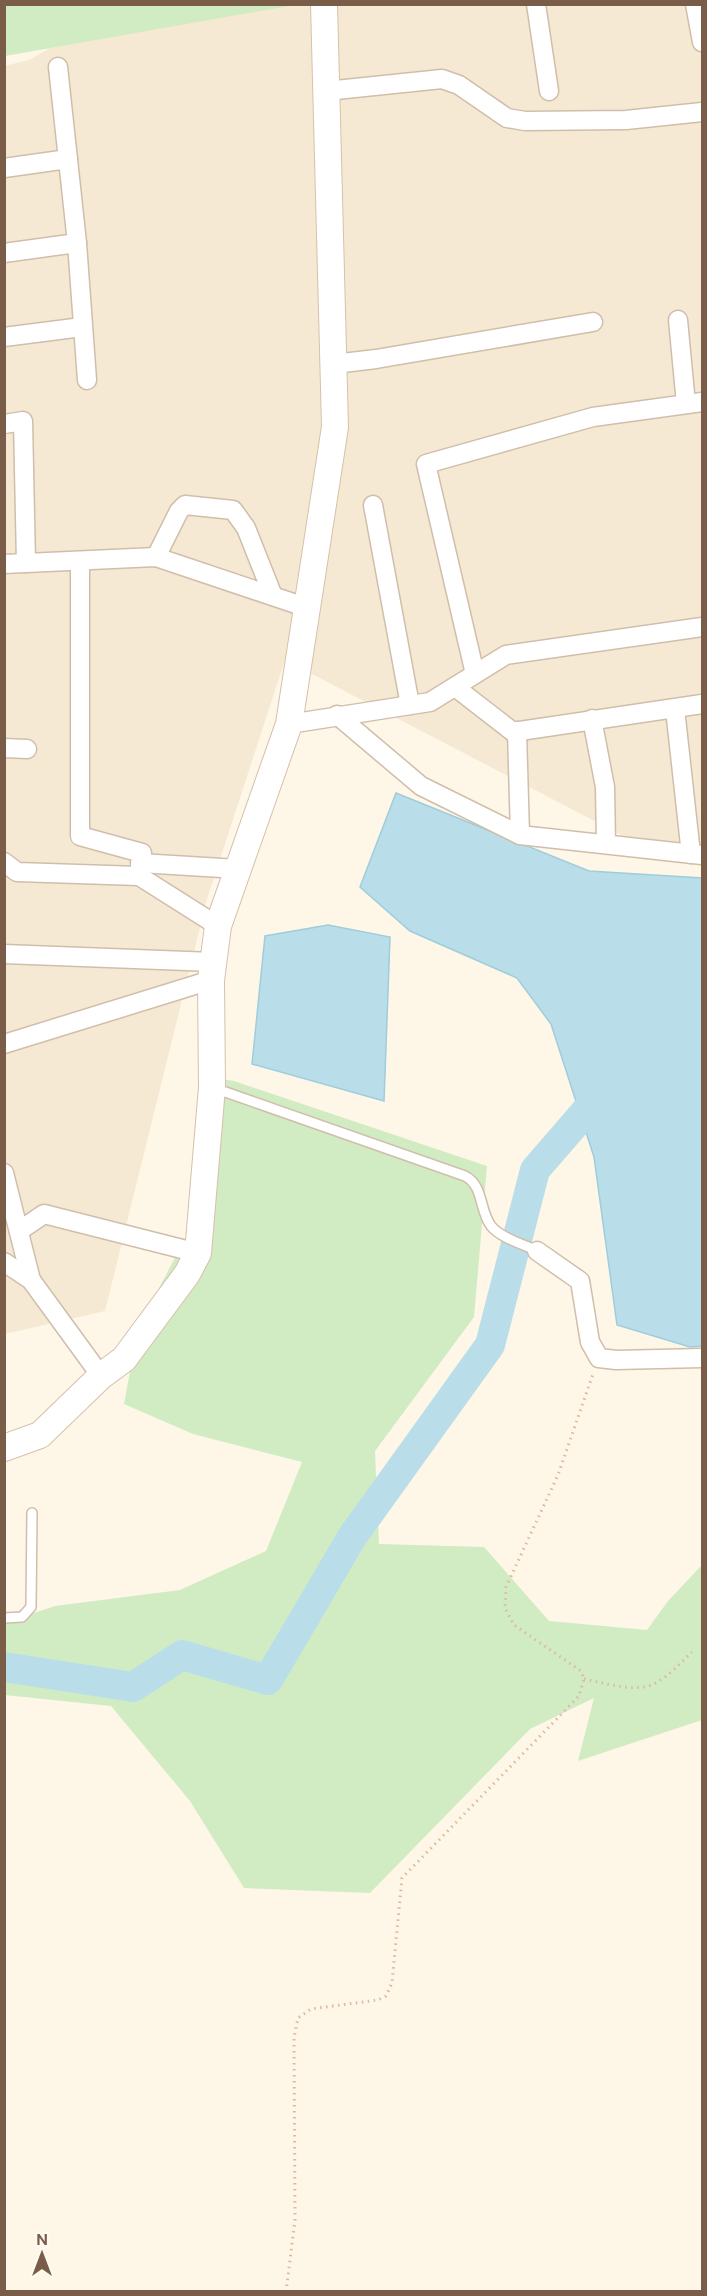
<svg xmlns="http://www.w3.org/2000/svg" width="707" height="2296" viewBox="0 0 707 2296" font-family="'DM Sans',sans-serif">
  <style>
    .residential { fill: #f6e9d4 }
    .green { fill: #d1ecc3 }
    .water { fill: #b9dee9; stroke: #9ecddb; stroke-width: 1.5 }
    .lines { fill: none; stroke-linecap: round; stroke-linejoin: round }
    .river { stroke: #b9dee9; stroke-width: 30 }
    .lane-casing { stroke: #d0beab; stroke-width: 12 }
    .street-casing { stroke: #d0beab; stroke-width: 21 }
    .secondary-casing { stroke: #d6c1ab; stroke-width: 28 }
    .path { stroke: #daba9f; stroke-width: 3; stroke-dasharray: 1.5 4.5; stroke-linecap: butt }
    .lane { stroke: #fff; stroke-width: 9 }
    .street { stroke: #fff; stroke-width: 18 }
    .secondary { stroke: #fff; stroke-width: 26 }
  </style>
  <rect width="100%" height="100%" fill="#fef6e6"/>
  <!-- residential -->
  <polygon class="residential" points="126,5 702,5 702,843 631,840 285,660 207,899 105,1311 5,1334 4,66 29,60"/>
  <!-- green -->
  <g class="green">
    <polygon points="5,4 295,4 295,5 5,56"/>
    <polygon points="202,1076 234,1081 487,1166 474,1317 375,1451 379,1544 484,1547 549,1621 647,1630 668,1601 702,1565 702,1720 578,1761 594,1698 530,1729 370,1893 244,1888 190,1801 111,1706 5,1695 4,1623 55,1606 180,1590 266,1551 302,1462 193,1434 124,1404 138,1328 187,1235"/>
  </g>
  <!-- water -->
  <g class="water">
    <polygon points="396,793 589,871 702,878 702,1346 690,1347 617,1325 594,1157 551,1024 517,978 410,931 360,887"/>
    <polygon points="328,925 390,937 384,1101 252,1064 265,936"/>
  </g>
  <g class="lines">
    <!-- river -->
    <polyline class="river" points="4,1667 133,1687 182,1655 268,1680 352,1537 490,1345 535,1170 599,1096 613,1098"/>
    <!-- lane casing -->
    <g class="lane-casing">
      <g id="lane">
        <path d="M214,1088L465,1176C484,1186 479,1210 491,1226C501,1238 523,1244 537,1251"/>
        <polyline points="4,1618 22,1617 31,1607 32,1513"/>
      </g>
    </g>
    <!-- street casing -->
    <g class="street-casing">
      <g id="street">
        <polyline points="536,4 549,91"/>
        <polyline points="695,4 702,42"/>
        <polyline points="58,67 77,243 87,380"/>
        <polyline points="326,91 442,79 459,85 507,118 525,121 626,120 702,112"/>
        <polyline points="4,168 68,159"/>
        <polyline points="4,253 77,243"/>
        <polyline points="678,320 686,404"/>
        <polyline points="4,337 82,327"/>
        <polyline points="334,364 376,359 593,322"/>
        <polyline points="4,424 23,421 26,563"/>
        <polyline points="373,505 410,705"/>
        <polyline points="156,557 179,511 185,505 233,510 246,528 273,596"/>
        <polyline points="80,561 80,836 142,853 139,876"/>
        <polyline points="4,564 156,557 308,608"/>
        <polyline points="475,674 426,464 593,417 702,402"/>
        <polyline points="455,687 513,732 702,704"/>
        <polyline points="675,709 691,854"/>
        <polyline points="337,715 421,786 520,835 702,855"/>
        <polyline points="592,719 605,787 606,844"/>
        <polyline points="289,724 430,702 506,655 702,627"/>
        <polyline points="517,731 520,835"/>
        <polyline points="4,748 27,749"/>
        <polyline points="4,862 17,872 139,876 218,926"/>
        <polyline points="140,863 238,869"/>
        <polyline points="4,954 213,962"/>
        <polyline points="4,1044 211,980"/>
        <polyline points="4,1173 31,1280"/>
        <polyline points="19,1231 44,1214 198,1253"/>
        <polyline points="537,1251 580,1281 590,1342 599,1358 616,1360 702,1358"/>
        <polyline points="4,1262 31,1280 101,1376"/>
      </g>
    </g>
    <!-- secondary casing -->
    <g class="secondary-casing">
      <polyline id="secondary" points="4,1448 40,1435 101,1376 124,1359 187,1274 198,1253 212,1087 211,980 218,926 289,724 335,427 324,4"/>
    </g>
    <!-- path -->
    <g class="path">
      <path d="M584,1679C606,1683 639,1695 659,1681C671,1674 681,1662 692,1652"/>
      <polyline points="286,2292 295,2220 294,2038 298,2018 311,2009 378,2000 386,1996 392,1983 402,1878 579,1696 584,1679 581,1671 514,1625 505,1608 506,1587 558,1475 593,1374"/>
    </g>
    <!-- lane -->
    <use href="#lane" class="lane"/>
    <!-- street -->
    <use href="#street" class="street"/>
    <!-- secondary -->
    <use href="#secondary" class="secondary"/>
  </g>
  <!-- border -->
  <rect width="707" height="2296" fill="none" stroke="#795d49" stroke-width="12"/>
  <!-- north arrow -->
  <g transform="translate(42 2254)" stroke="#fff9ee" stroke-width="4.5" paint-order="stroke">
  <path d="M0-4.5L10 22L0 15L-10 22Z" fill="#795d49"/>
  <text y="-9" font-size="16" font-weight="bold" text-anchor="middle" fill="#795d49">N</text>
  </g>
</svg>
